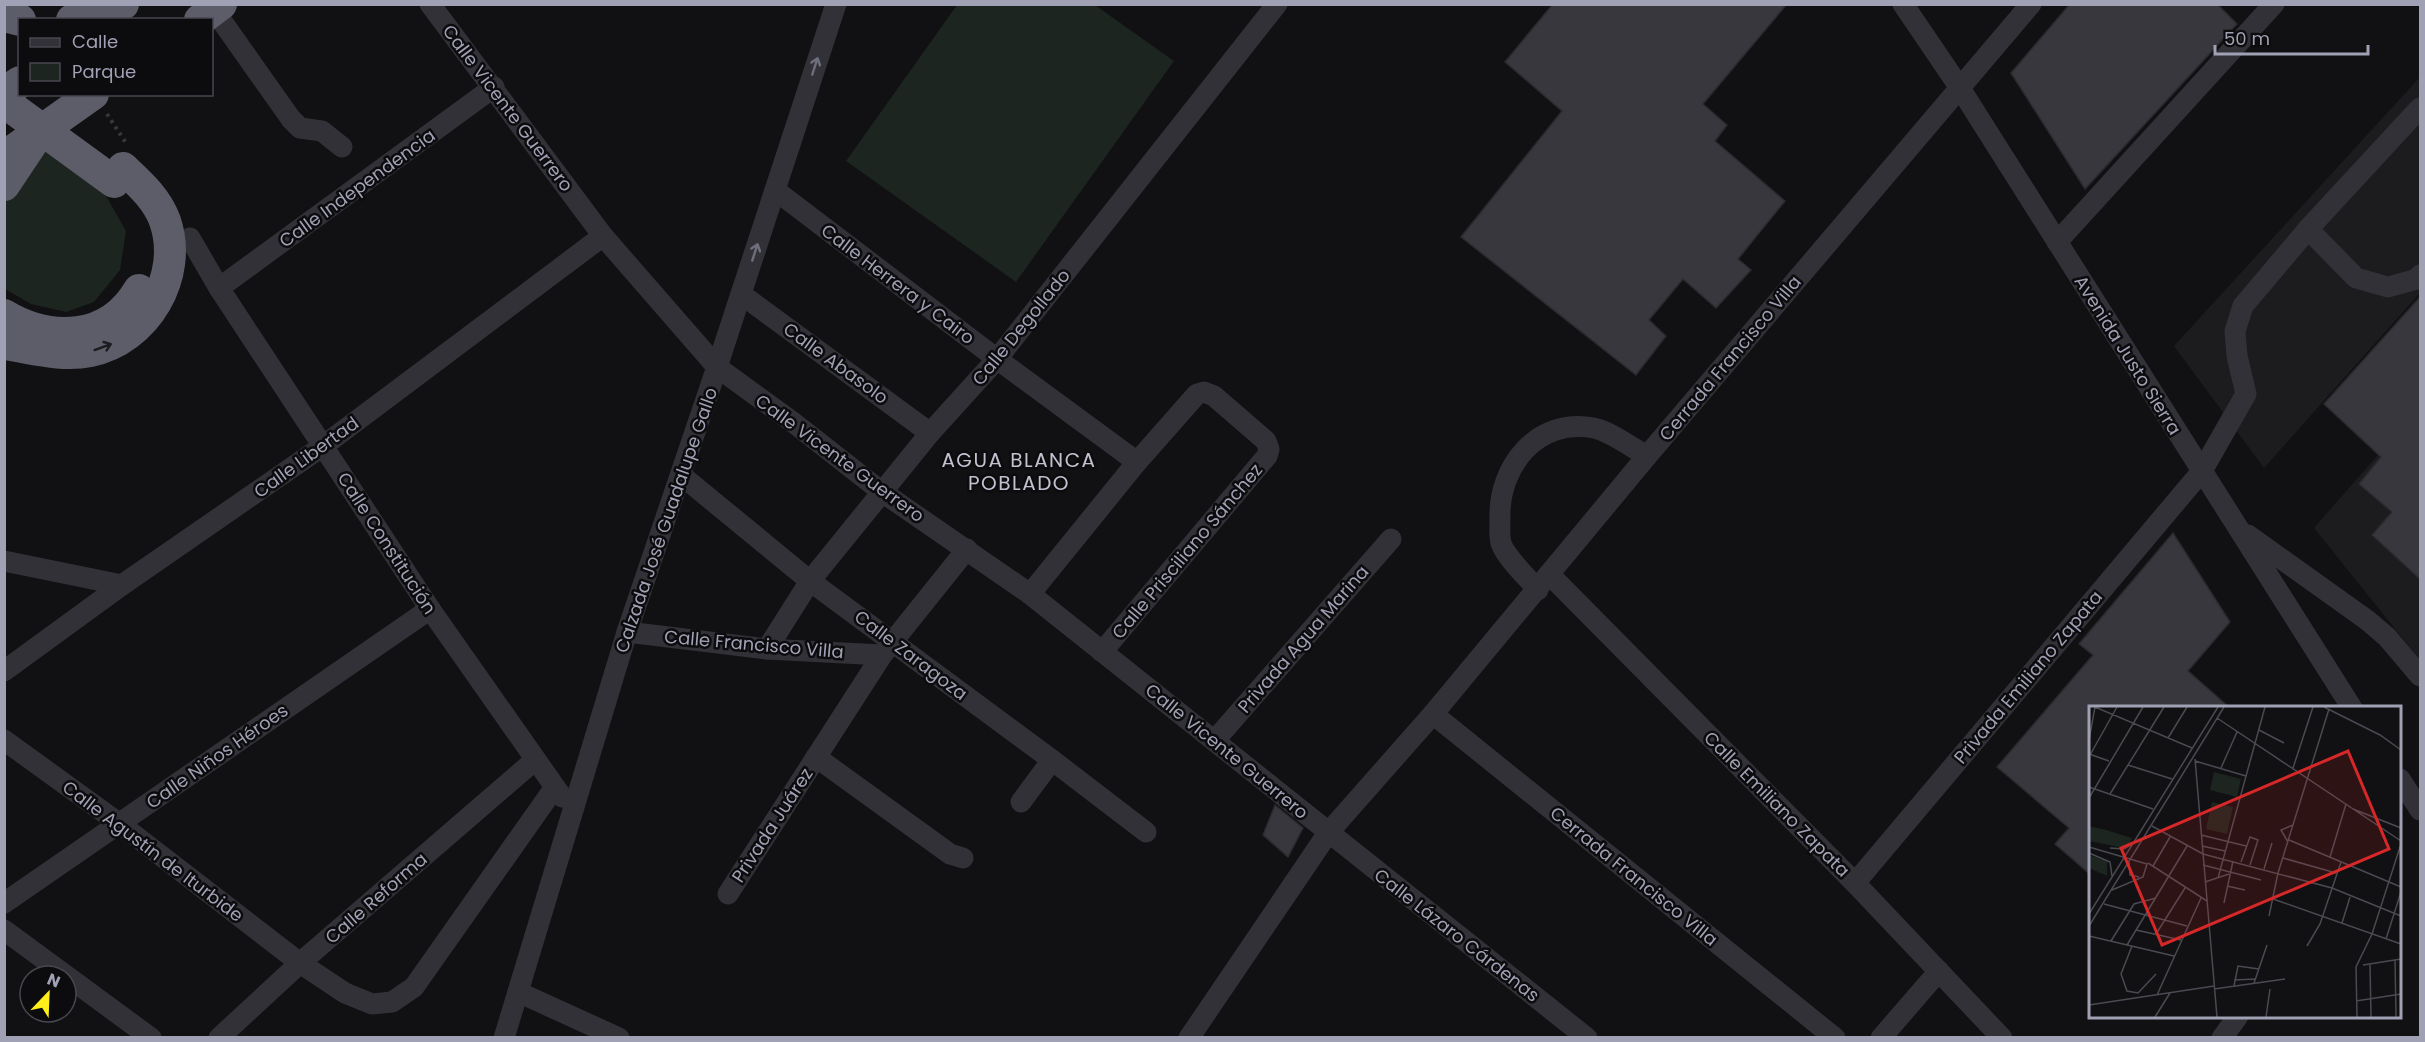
<svg xmlns="http://www.w3.org/2000/svg" width="2425" height="1042" viewBox="0 0 2425 1042" font-family="Poppins,sans-serif">
  <style>
    .built { fill: #1c1c1f }
    .green { fill: #1c251f }
    .building { fill: #38373d; stroke: #2b2a2e; stroke-width: 1.5 }
    .lines { fill: none; stroke-linecap: round; stroke-linejoin: round }
    .path { stroke: #37373e; stroke-width: 4; stroke-dasharray: 3 4.5; stroke-linecap: butt }
    .minor { stroke: #313137; stroke-width: 21 }
    .highway { stroke: #5c5d68; stroke-width: 32 }
    .highway-bridge { stroke: #5c5d68; stroke-width: 32 }
    .oneway { stroke: #6e6f7c }
    .oneway2 { stroke: #1c1b1f }
    .labels { text-anchor: middle; dominant-baseline: central; stroke-width: 5; stroke-linejoin: round; paint-order: stroke }
    .street-label { font-size: 18px; fill: #a0a1b4; stroke: #0c0b0d }
    .neighbourhood-label { font-size: 20px; letter-spacing: 1.5px; fill: #c1c1d0; stroke: #0c0b0d }
    .inset-road { fill: none; stroke: #4a4a53; stroke-width: 1.5 }
    .view { fill: #d62828; fill-opacity: 0.15; stroke: #d62828; stroke-width: 3 }
    .inset-edge { fill: none; stroke: #a0a1b4; stroke-width: 3 }
  </style>
  <rect width="100%" height="100%" fill="#111012"/>
  <!-- built -->
  <g class="built">
    <polygon points="2420,77 2420,293 2264,468 2174,346"/>
    <polygon points="2420,407 2420,660 2314,528"/>
  </g>
  <!-- green -->
  <g class="green">
    <polygon points="957,5 1095,5 1174,61 1016,282 846,161"/>
    <polygon points="41,138 101,187 126,231 120,270 94,302 66,312 31,304 5,289 4,189"/>
  </g>
  <!-- building -->
  <g class="building">
    <polygon points="1553,4 1787,4 1703,104 1727,125 1715,141 1785,201 1738,259 1751,270 1716,308 1683,279 1649,320 1666,336 1636,375 1461,237 1562,111 1505,62"/>
    <polygon points="2070,4 2217,4 2237,24 2085,189 2011,73"/>
    <polygon points="2421,296 2421,580 2372,535 2392,512 2359,484 2381,457 2324,404"/>
    <polygon points="2173,533 2230,622 2188,671 2230,708 2091,708 2091,875 2055,844 2069,828 1997,767 2093,655 2079,644"/>
    <polygon points="1275,805 1303,828 1288,857 1263,835"/>
  </g>
  <g class="lines">
    <!-- path -->
    <polyline class="path" points="107,114 126,143"/>
    <!-- minor -->
    <g class="minor">
      <polyline points="430,4 603,236 717,367 794,423 882,492 1030,594 1587,1038"/>
      <polyline points="1903,4 1960,88 2352,708"/>
      <polyline points="214,10 291,119 300,128 322,131 342,147"/>
      <polyline points="775,190 997,359 1137,462"/>
      <polyline points="2308,229 2356,278 2388,287 2417,279 2420,275"/>
      <polyline points="190,238 219,288 430,609 562,797"/>
      <polyline points="2057,242 2274,4"/>
      <polyline points="219,288 494,87"/>
      <polyline points="741,294 930,433"/>
      <polyline points="681,475 810,581 1052,760 1146,832"/>
      <polyline points="2248,535 2367,620 2387,637 2420,676"/>
      <polyline points="4,561 122,585"/>
      <polyline points="1549,574 1855,883 2002,1038"/>
      <path d="M1538,590C1527,577 1506,558 1501,543C1499,536 1500,526 1500,519C1498,467 1537,417 1594,428C1610,431 1632,448 1647,456"/>
      <polyline points="1030,594 1137,462 1197,394 1204,392 1214,396 1266,441 1269,449 1267,456 1102,652"/>
      <polyline points="627,632 767,649 882,655"/>
      <polyline points="767,649 810,581 930,433 997,359 1277,4"/>
      <polyline points="4,671 122,585 323,446 603,236"/>
      <polyline points="1433,714 1835,1038"/>
      <polyline points="4,740 120,824 300,963 345,993 372,1004 392,1002 414,987 555,787"/>
      <polyline points="1215,740 1391,539"/>
      <polyline points="816,757 950,854 963,858"/>
      <polyline points="2400,779 2420,810"/>
      <polyline points="1021,802 1052,760"/>
      <polyline points="1855,883 2202,471 2246,394 2237,356 2235,331 2243,306 2308,229 2420,108"/>
      <polyline points="728,894 882,655 967,549"/>
      <polyline points="4,903 430,609"/>
      <polyline points="4,930 151,1038"/>
      <polyline points="518,992 619,1038"/>
      <polyline points="219,1038 300,963 535,760"/>
      <polyline points="504,1038 627,632 717,367 836,4"/>
      <polyline points="1189,1038 1328,833 1433,714 1647,456 2031,4"/>
      <polyline points="1881,1038 1939,971"/>
      <polyline points="2222,1038 2238,1016"/>
    </g>
    <!-- highway -->
    <g class="highway">
      <polyline points="4,16 20,20"/>
      <polyline points="72,20 123,4"/>
      <polyline points="200,20 221,4"/>
      <polyline points="4,93 20,82"/>
      <polyline points="4,157 93,94"/>
      <polyline points="4,185 32,143"/>
      <path d="M4,315C51,343 109,341 139,290"/>
      <path d="M4,344C32,348 62,357 90,351C146,340 184,276 165,221C157,199 140,184 123,168"/>
    </g>
    <!-- highway-bridge -->
    <polyline class="highway-bridge" points="4,102 114,182"/>
  </g>
  <!-- one-way arrows -->
  <defs><path id="oneway-shaft" d="M-6 0H5M1.5-3L5.5 0L1.5 3" fill="none" stroke-width="1.6" stroke-linecap="round" stroke-linejoin="round" transform="scale(1.5)"/></defs>
  <g class="oneway">
    <use href="#oneway-shaft" transform="translate(815 66) rotate(-72)"/>
    <use href="#oneway-shaft" transform="translate(755 252) rotate(-72)"/>
  </g>
  <use class="oneway2" href="#oneway-shaft" transform="translate(103 347) rotate(-20)"/>
  <g class="labels">
    <!-- street labels -->
    <g class="street-label">
      <text transform="translate(508 108) rotate(53)">Calle Vicente Guerrero</text>
      <text transform="translate(357 188) rotate(-36)">Calle Independencia</text>
      <text transform="translate(898 284) rotate(37)">Calle Herrera y Cairo</text>
      <text transform="translate(1021 327) rotate(-51)">Calle Degollado</text>
      <text transform="translate(2128 355) rotate(58)">Avenida Justo Sierra</text>
      <text transform="translate(1730 358) rotate(-50)">Cerrada Francisco Villa</text>
      <text transform="translate(836 363) rotate(36)">Calle Abasolo</text>
      <text transform="translate(306 457) rotate(-36)">Calle Libertad</text>
      <text transform="translate(840 458) rotate(36)">Calle Vicente Guerrero</text>
      <text transform="translate(666 520) rotate(-71)">Calzada José Guadalupe Gallo</text>
      <text transform="translate(387 543) rotate(57)">Calle Constitución</text>
      <text transform="translate(1187 551) rotate(-50)">Calle Prisciliano Sánchez</text>
      <text transform="translate(1303 639) rotate(-49)">Privada Agua Marina</text>
      <text transform="translate(754 644) rotate(5)">Calle Francisco Villa</text>
      <text transform="translate(911 655) rotate(37)">Calle Zaragoza</text>
      <text transform="translate(2028 677) rotate(-50)">Privada Emiliano Zapata</text>
      <text transform="translate(1227 751) rotate(39)">Calle Vicente Guerrero</text>
      <text transform="translate(217 756) rotate(-35)">Calle Niños Héroes</text>
      <text transform="translate(1777 804) rotate(45)">Calle Emiliano Zapata</text>
      <text transform="translate(772 825) rotate(-57)">Privada Juárez</text>
      <text transform="translate(153 851) rotate(37)">Calle Agustín de Iturbide</text>
      <text transform="translate(1634 876) rotate(39)">Cerrada Francisco Villa</text>
      <text transform="translate(376 898) rotate(-41)">Calle Reforma</text>
      <text transform="translate(1457 935) rotate(38)">Calle Lázaro Cárdenas</text>
    </g>
    <!-- neighbourhood labels -->
    <g class="neighbourhood-label">
      <text x="1019" y="460">AGUA BLANCA<tspan x="1019" dy="23">POBLADO</tspan></text>
    </g>
  </g>
  <!-- overview -->
  <g transform="translate(2089 706)">
    <rect width="312" height="312" fill="#111012"/>
    <path d="M125,66L152,73L148,91L121,84ZM123,96L144,101L138,128L117,123ZM0,120L17,124L43,132L39,140L30,141L0,135ZM0,149L18,155V170L0,162Z" fill="#1c251f"/>
    <path class="inset-road" d="M235,1L291,29L312,44M128,12L312,135M170,24L195,37M79,32L98,1M0,34L6,1L103,42M0,48L20,55M1,49L28,1M106,53L128,311M106,55L157,70M39,59L83,73M132,62L148,26M204,62L224,1M0,81L64,103M21,88L75,1M0,92L54,1M264,103L312,122M63,120L114,148L243,182L312,210M112,129L157,140M200,134L312,181M199,136L192,124L204,119M113,140L136,145M0,141L58,158L54,171L23,184M21,142L35,143L43,138M0,147L21,156L23,170M241,151L257,98M194,152L247,167M40,156L41,169L50,171M152,156L161,131L169,134L161,159M59,157L118,195M114,159L172,174M64,160L81,131M175,163L183,137M129,172L176,1M116,176L140,168M138,180L156,184M184,193L312,238M135,197L144,155M15,198L98,220M0,208L129,1M180,210L189,167L240,3M253,217L261,191M0,220L135,1M47,224L92,234M67,228L96,182M0,230L85,250M297,233L312,186M22,235L45,198L67,192M38,239L98,140M43,240L32,268L38,285L49,287L67,268M218,240L231,218L252,156M306,254L307,311M274,259L312,253M281,259L282,311M145,274L166,273M165,277L178,239M145,280L149,260L170,263M125,283L196,273M68,289L112,192M267,295L312,288M0,299L125,280M66,311L81,287M177,311L181,283M268,311L267,261L283,228L312,138"/>
    <path class="view" d="M259,45L300,143L73,239L32,142Z"/>
    <rect width="312" height="312" class="inset-edge"/>
  </g>
  <!-- border -->
  <rect width="2425" height="1042" fill="none" stroke="#a0a1b4" stroke-width="12"/>
  <!-- legend -->
  <rect x="18" y="18" width="195" height="78" fill="#0c0b0d" stroke="#474750" stroke-width="1.5"/>
  <rect x="30" y="38" width="30" height="9" fill="#313137" stroke="#474750" stroke-width="1.5"/>
  <text x="72" y="48" font-size="18" fill="#a0a1b4">Calle</text>
  <rect x="30" y="63" width="30" height="18" fill="#1c251f" stroke="#474750" stroke-width="1.5"/>
  <text x="72" y="78" font-size="18" fill="#a0a1b4">Parque</text>
  <!-- north arrow -->
  <g transform="translate(48 994) rotate(23)"><circle r="28" fill="#0c0b0d" stroke="#474750" stroke-width="1.5"/>
  <path d="M0-4.5L10 22L0 15L-10 22Z" fill="#ffee1b"/>
  <text y="-9" font-size="16" font-weight="bold" text-anchor="middle" fill="#a0a1b4">N</text>
  </g>
  <!-- scale -->
  <path d="M2215 45v9h153v-9" fill="none" stroke="#a0a1b4" stroke-width="3"/>
  <text x="2224" y="45" font-size="18" fill="#a0a1b4" stroke="#0c0b0d" stroke-width="4.5" paint-order="stroke">50 m</text>
</svg>
